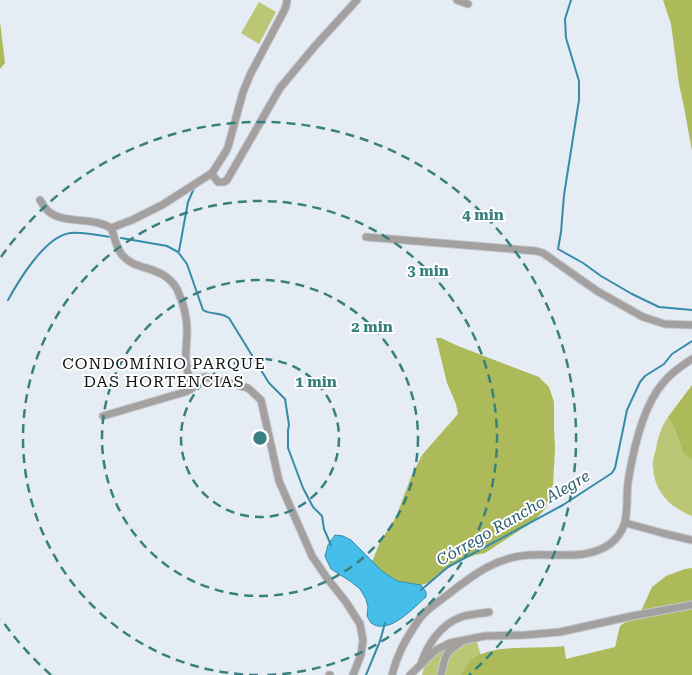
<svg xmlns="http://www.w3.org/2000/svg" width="692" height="675" viewBox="0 0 692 675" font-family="'Roboto Serif',serif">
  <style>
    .green { fill: #bbc775 }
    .forest { fill: #adba5a }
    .water { fill: #46beea; stroke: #368baa }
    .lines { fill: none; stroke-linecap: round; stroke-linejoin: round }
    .stream { stroke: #368baa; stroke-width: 2 }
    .minor-casing { stroke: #c3c9d0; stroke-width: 9 }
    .minor { stroke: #a4a09f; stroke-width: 7 }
    .ring { fill: none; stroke: #38807e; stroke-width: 2.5; stroke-dasharray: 9 6 }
    .labels { text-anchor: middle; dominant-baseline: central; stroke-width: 4; stroke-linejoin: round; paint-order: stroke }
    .neighbourhood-label { font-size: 16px; letter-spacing: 1px; fill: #111416; stroke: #fff }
    .water-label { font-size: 16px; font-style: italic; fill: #2d5d71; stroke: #fff }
    .centre { fill: #38807e; stroke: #fff; stroke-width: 2.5 }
    .ring-label { font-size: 15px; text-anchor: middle; font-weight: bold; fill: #38807e; stroke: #fff; stroke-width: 4; stroke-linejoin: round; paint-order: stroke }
  </style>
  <rect width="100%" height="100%" fill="#e5ecf3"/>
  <!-- green -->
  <g class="green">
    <polygon points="259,2 276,12 259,44 241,33"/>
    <path d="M668,417L674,428L683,453L692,460V516C670,507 655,493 653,468C652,462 654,455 656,449C658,437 661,427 668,417Z"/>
    <polygon points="476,640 481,655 469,662 460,675 422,675 425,664 435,651"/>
  </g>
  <!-- forest -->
  <g class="forest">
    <polygon points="663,0 692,0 692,151 684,107 679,84 671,24"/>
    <polygon points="0,22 5,63 0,69"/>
    <polygon points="436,338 441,338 458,346 539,377 549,387 554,402 554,429 555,448 553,486 546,508 534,521 485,553 475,555 461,560 450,566 431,582 421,585 397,581 382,571 372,562 380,542 396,517 411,477 422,455 458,414 456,404 447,383"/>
    <polygon points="692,385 692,460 683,453 674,428 668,417"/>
    <path d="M692,568V675H460C463,671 466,665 469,662C490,642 536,650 564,646L566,659L615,647L620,626L641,611L652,587L666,576L685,569Z"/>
  </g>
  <!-- water -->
  <path class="water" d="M335,535L343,536L351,540L382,571L397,581L421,585L426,592V597C414,607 395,629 378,626C376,626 373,624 371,623L367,616L368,607L366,599L360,589L350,581L331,569L325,556L328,545Z"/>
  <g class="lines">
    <!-- stream -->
    <g class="stream">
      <polyline points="571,0 565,19 566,38 579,81 579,100 564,195 561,232 558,249 583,263 601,276 632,294 659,307 692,310"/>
      <path d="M121,238L167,246L178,252L187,264L203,310C211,315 221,312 229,318L269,383L285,399L289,425L288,430V448L303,488L313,507L322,516L324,529L331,545"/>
      <polyline points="179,251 188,202 195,186"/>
      <path d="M8,300C19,280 46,235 71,233C83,232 97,235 110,237"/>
      <polyline points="421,590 448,567 563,505 612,473 615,468 627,410 640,382 645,376 664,364 672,354 692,341"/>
      <polyline points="366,675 380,641 385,623"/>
    </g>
    <!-- minor casing -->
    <g class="minor-casing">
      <g id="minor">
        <polyline points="457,0 468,4"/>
        <polyline points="212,173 214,177 218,182 224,182 227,180 280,88 315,46 357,0"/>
        <path d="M40,200C42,203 44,207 47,210C62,225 92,216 111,228C115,237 116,249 123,256C137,272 162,264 177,289C183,302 187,316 187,330C187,347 183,363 190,379L205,377"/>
        <polyline points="111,228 132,220 162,205 212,173 225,153 228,147 243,92 250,75 284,11 286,6 287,0"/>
        <polyline points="366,237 536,251 543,253 597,291 643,317 665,324 692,325"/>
        <polyline points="103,416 185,392 191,389 206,377 248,388 261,400 279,481 312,556 327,578 346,602 360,624 363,640 361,655 353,675"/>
        <polyline points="626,523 662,533 692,540"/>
        <path d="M421,664C427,645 441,624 461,617C470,614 480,614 489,612"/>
        <polyline points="329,675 330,675"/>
        <path d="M392,675C397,656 403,644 414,627C416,624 418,621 420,618C427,609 437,603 446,596C472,576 495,557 529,555C556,553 586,561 610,544C632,527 625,506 628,482C633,451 642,407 663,383C671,373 681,366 692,359"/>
        <polyline points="410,675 436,650 450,643 485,636 525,635 560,632 632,616 692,605"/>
        <path d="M441,675C445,657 444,653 460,643"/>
      </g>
    </g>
    <!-- minor -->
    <use href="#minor" class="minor"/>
  </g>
  <!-- distance rings -->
  <g class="ring">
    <circle cx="260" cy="438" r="79"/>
    <circle cx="260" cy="438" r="158"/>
    <path d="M258 675A237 237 0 1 1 262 675"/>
    <path d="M51 675A316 316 0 0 1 1 619M1 257A316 316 0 1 1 469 675"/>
  </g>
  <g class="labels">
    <!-- neighbourhood labels -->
    <g class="neighbourhood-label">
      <text x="164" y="363">CONDOMÍNIO PARQUE<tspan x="164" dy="18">DAS HORTENCIAS</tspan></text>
    </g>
    <!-- water labels -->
    <g class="water-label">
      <text transform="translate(513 518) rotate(-30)">Córrego Rancho Alegre</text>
    </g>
  </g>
  <circle cx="260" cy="438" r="8" class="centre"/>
  <g class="ring-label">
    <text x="483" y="220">4 min</text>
    <text x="428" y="276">3 min</text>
    <text x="372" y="332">2 min</text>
    <text x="316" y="387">1 min</text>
  </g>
</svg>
